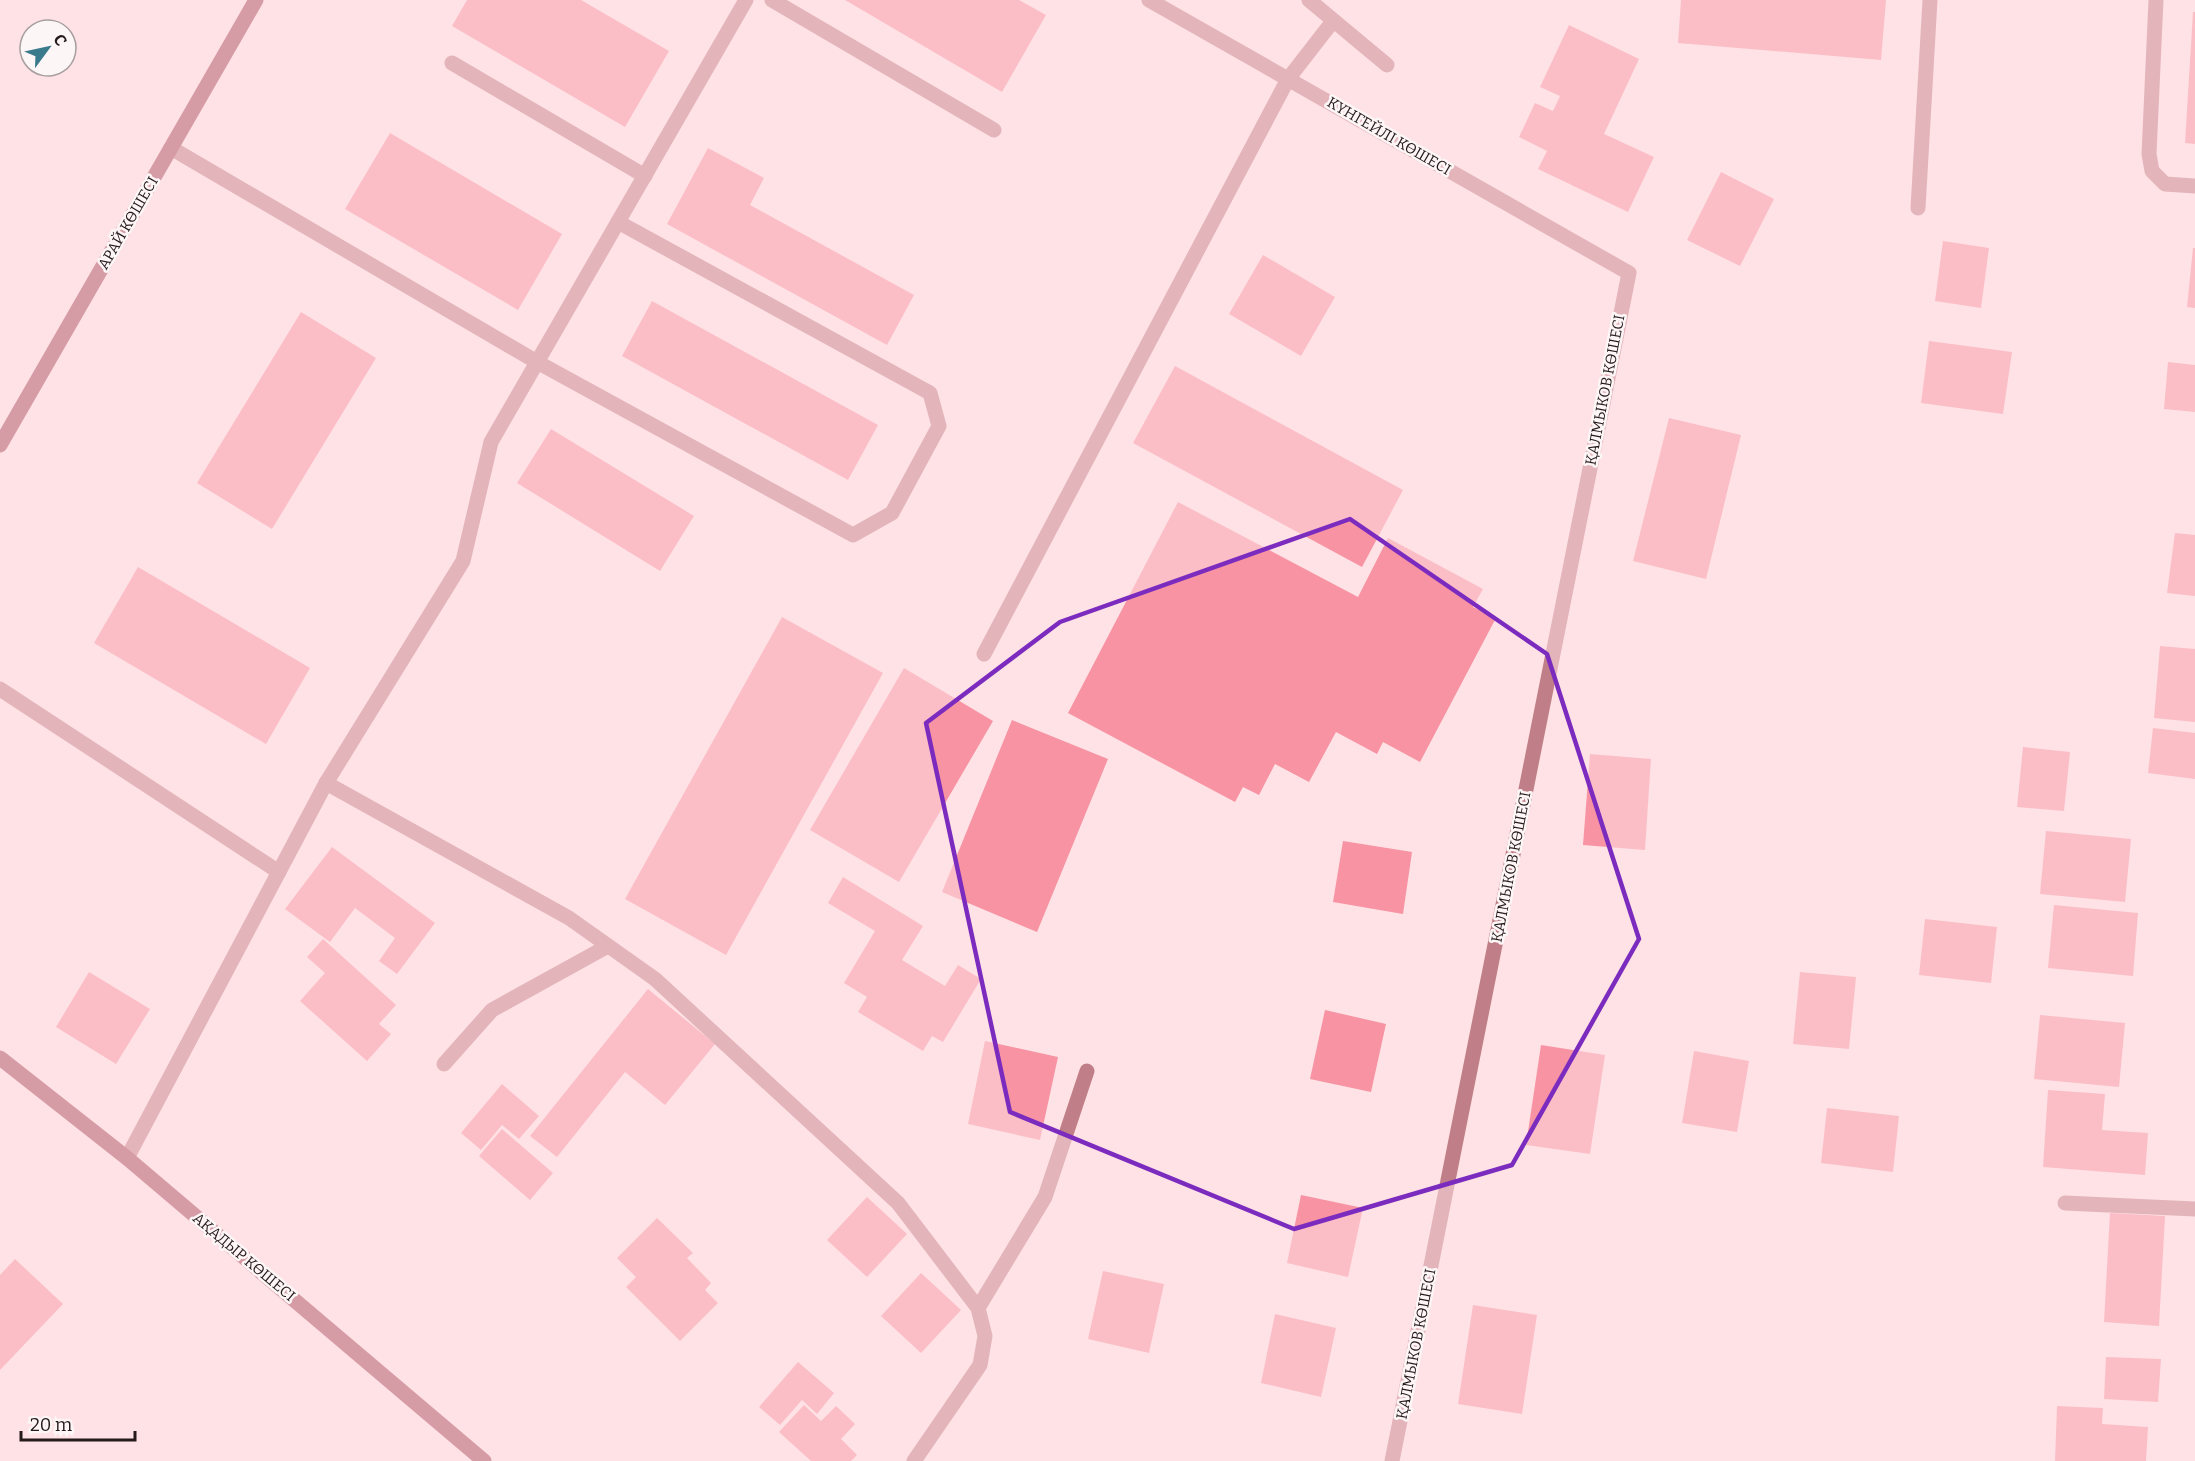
<svg xmlns="http://www.w3.org/2000/svg" width="2195" height="1461" viewBox="0 0 2195 1461" font-family="Bitter,serif">
  <style>
    .building { fill: #f793a3 }
    .lines { fill: none; stroke-linecap: round; stroke-linejoin: round }
    .lane { stroke: #c07f88; stroke-width: 15 }
    .street { stroke: #c07f88; stroke-width: 15 }
    .secondary { stroke: #a5485a; stroke-width: 15 }
    .marked { fill: none; stroke: #7b2cbf; stroke-width: 4.5; stroke-linejoin: round }
    .labels { text-anchor: middle; dominant-baseline: central; stroke-width: 5; stroke-linejoin: round; paint-order: stroke }
    .street-label { font-size: 15px; fill: #25191a; stroke: #fdf6f6 }
  </style>
  <rect width="100%" height="100%" fill="#ffe2e5"/>
  <!-- building -->
  <g class="building">
    <polygon points="467,0 581,0 669,51 625,127 452,26"/>
    <polygon points="845,0 1019,0 1046,15 1002,92"/>
    <polygon points="1681,0 1886,0 1881,60 1678,43"/>
    <polygon points="2193,12 2195,12 2195,144 2185,143"/>
    <polygon points="1569,25 1639,59 1604,134 1654,157 1628,212 1538,169 1547,151 1519,137 1535,103 1553,111 1560,96 1540,87"/>
    <polygon points="390,133 562,234 518,310 345,209"/>
    <polygon points="708,148 764,178 750,205 914,295 887,345 667,224"/>
    <polygon points="1721,172 1774,199 1740,266 1687,240"/>
    <polygon points="1943,241 1989,248 1981,308 1935,301"/>
    <polygon points="2193,248 2195,248 2195,308 2187,307"/>
    <polygon points="1263,255 1335,297 1301,356 1229,314"/>
    <polygon points="652,301 878,425 848,480 622,356"/>
    <polygon points="301,312 376,358 272,529 197,483"/>
    <polygon points="1929,341 2012,352 2003,414 1921,403"/>
    <polygon points="2168,362 2195,365 2195,412 2164,409"/>
    <polygon points="1175,366 1403,490 1362,567 1133,443"/>
    <polygon points="1669,418 1741,435 1706,579 1633,561"/>
    <polygon points="551,429 694,516 660,571 517,483"/>
    <polygon points="1178,502 1358,597 1388,538 1483,589 1473,607 1496,618 1420,762 1383,742 1377,754 1336,732 1309,782 1275,764 1259,795 1243,787 1235,802 1068,713"/>
    <polygon points="2175,533 2195,535 2195,596 2167,593"/>
    <polygon points="138,567 310,668 266,744 94,643"/>
    <polygon points="782,617 883,673 726,955 625,899"/>
    <polygon points="2160,646 2195,649 2195,722 2154,718"/>
    <polygon points="904,668 993,721 899,882 810,830"/>
    <polygon points="1012,720 1108,759 1037,932 942,892"/>
    <polygon points="2153,728 2195,733 2195,779 2148,773"/>
    <polygon points="2023,747 2070,752 2064,811 2017,807"/>
    <polygon points="1590,754 1651,759 1645,850 1583,845"/>
    <polygon points="2046,831 2131,839 2125,902 2040,894"/>
    <polygon points="1343,841 1412,852 1403,914 1333,902"/>
    <polygon points="332,847 435,923 397,974 379,961 395,938 355,908 330,942 285,909"/>
    <polygon points="843,877 923,926 902,960 945,986 958,965 981,979 943,1042 932,1036 923,1051 858,1012 867,997 844,983 875,931 828,903"/>
    <polygon points="2054,905 2138,913 2133,976 2048,968"/>
    <polygon points="1925,919 1997,927 1991,983 1919,975"/>
    <polygon points="323,939 396,1005 379,1024 391,1034 367,1061 300,1001 325,973 307,957"/>
    <polygon points="89,972 150,1009 116,1064 56,1027"/>
    <polygon points="1800,972 1856,977 1849,1049 1793,1044"/>
    <polygon points="648,989 715,1044 665,1105 625,1072 557,1157 530,1136"/>
    <polygon points="1325,1010 1386,1024 1371,1092 1310,1079"/>
    <polygon points="2040,1015 2125,1023 2119,1087 2034,1079"/>
    <polygon points="985,1041 1058,1057 1040,1140 968,1124"/>
    <polygon points="1541,1045 1605,1055 1590,1154 1526,1145"/>
    <polygon points="1694,1051 1749,1061 1737,1132 1682,1123"/>
    <polygon points="502,1084 539,1116 519,1139 502,1125 481,1150 461,1133"/>
    <polygon points="2048,1090 2105,1094 2102,1130 2148,1133 2145,1175 2043,1167"/>
    <polygon points="1827,1108 1899,1116 1893,1172 1821,1163"/>
    <polygon points="502,1129 553,1173 530,1200 479,1156"/>
    <polygon points="1301,1195 1363,1208 1348,1277 1287,1263"/>
    <polygon points="867,1197 907,1234 867,1277 827,1240"/>
    <polygon points="2110,1213 2165,1216 2159,1326 2104,1322"/>
    <polygon points="657,1218 693,1253 687,1258 711,1283 705,1290 718,1303 680,1341 626,1287 636,1277 617,1258"/>
    <polygon points="15,1259 63,1304 0,1370 0,1275"/>
    <polygon points="1103,1271 1164,1284 1149,1353 1088,1339"/>
    <polygon points="921,1273 961,1310 921,1353 881,1316"/>
    <polygon points="1473,1305 1537,1315 1522,1414 1458,1404"/>
    <polygon points="1275,1314 1336,1328 1321,1397 1261,1383"/>
    <polygon points="2106,1357 2161,1359 2158,1402 2104,1399"/>
    <polygon points="798,1362 834,1393 817,1414 802,1400 780,1425 759,1407"/>
    <polygon points="804,1405 821,1421 836,1406 855,1424 841,1439 857,1455 851,1461 811,1461 779,1432"/>
    <polygon points="2057,1406 2103,1408 2102,1424 2148,1427 2146,1461 2055,1461"/>
  </g>
  <g class="lines">
    <!-- lane -->
    <g class="lane">
      <polyline points="772,0 994,130"/>
      <polyline points="1309,0 1387,65"/>
      <polyline points="2156,0 2149,154 2152,171 2165,184 2195,186"/>
      <polyline points="452,63 645,176"/>
      <polyline points="171,148 537,362 853,535 892,513 939,426 930,393 618,222"/>
      <polyline points="1918,208 1930,0"/>
      <polyline points="984,654 1288,79 1333,21"/>
      <polyline points="0,689 279,872"/>
      <polyline points="326,783 569,918 655,979 898,1203 978,1308 985,1336 980,1365 914,1461"/>
      <polyline points="444,1064 492,1010 608,946"/>
      <polyline points="2065,1203 2195,1209"/>
      <polyline points="978,1308 1045,1197 1087,1071"/>
    </g>
    <!-- street -->
    <g class="street">
      <polyline points="1149,0 1629,273 1392,1461"/>
      <polyline points="127,1158 326,783 463,561 491,442 746,0"/>
    </g>
    <!-- secondary -->
    <g class="secondary">
      <polyline points="0,445 256,0"/>
      <polyline points="0,1058 127,1158 484,1461"/>
    </g>
  </g>
  <!-- marked area -->
  <path d="M0 0H2195V1461H0ZM1350,519L1547,654L1639,939L1512,1165L1294,1229L1010,1112L926,723L1060,622Z" fill="#ffe2e5" fill-opacity=".55" fill-rule="evenodd"/>
  <path class="marked" d="M1350,519L1547,654L1639,939L1512,1165L1294,1229L1010,1112L926,723L1060,622Z"/>
  <g class="labels">
    <!-- street labels -->
    <g class="street-label">
      <text transform="translate(1389 136) rotate(30)">КҮНГЕЙЛІ КӨШЕСІ</text>
      <text transform="translate(128 223) rotate(-60)">АРАЙ КӨШЕСІ</text>
      <text transform="translate(1605 390) rotate(-79)">ҚАЛМЫКОВ КӨШЕСІ</text>
      <text transform="translate(1511 867) rotate(-79)">ҚАЛМЫКОВ КӨШЕСІ</text>
      <text transform="translate(244 1257) rotate(40)">АҚАДЫР КӨШЕСІ</text>
      <text transform="translate(1416 1344) rotate(-79)">ҚАЛМЫКОВ КӨШЕСІ</text>
    </g>
  </g>
  <!-- north arrow -->
  <g transform="translate(48 48) rotate(57)"><circle r="28" fill="#fdf6f6" stroke="#a79e9e" stroke-width="1.5"/>
  <path d="M0-4.5L10 22L0 15L-10 22Z" fill="#397a8d"/>
  <text y="-9" font-size="16" font-weight="bold" text-anchor="middle" fill="#25191a">С</text>
  </g>
  <!-- scale -->
  <path d="M21 1431v9h114v-9" fill="none" stroke="#25191a" stroke-width="3"/>
  <text x="30" y="1431" font-size="18" fill="#25191a" stroke="#fdf6f6" stroke-width="4.5" paint-order="stroke">20 m</text>
</svg>
